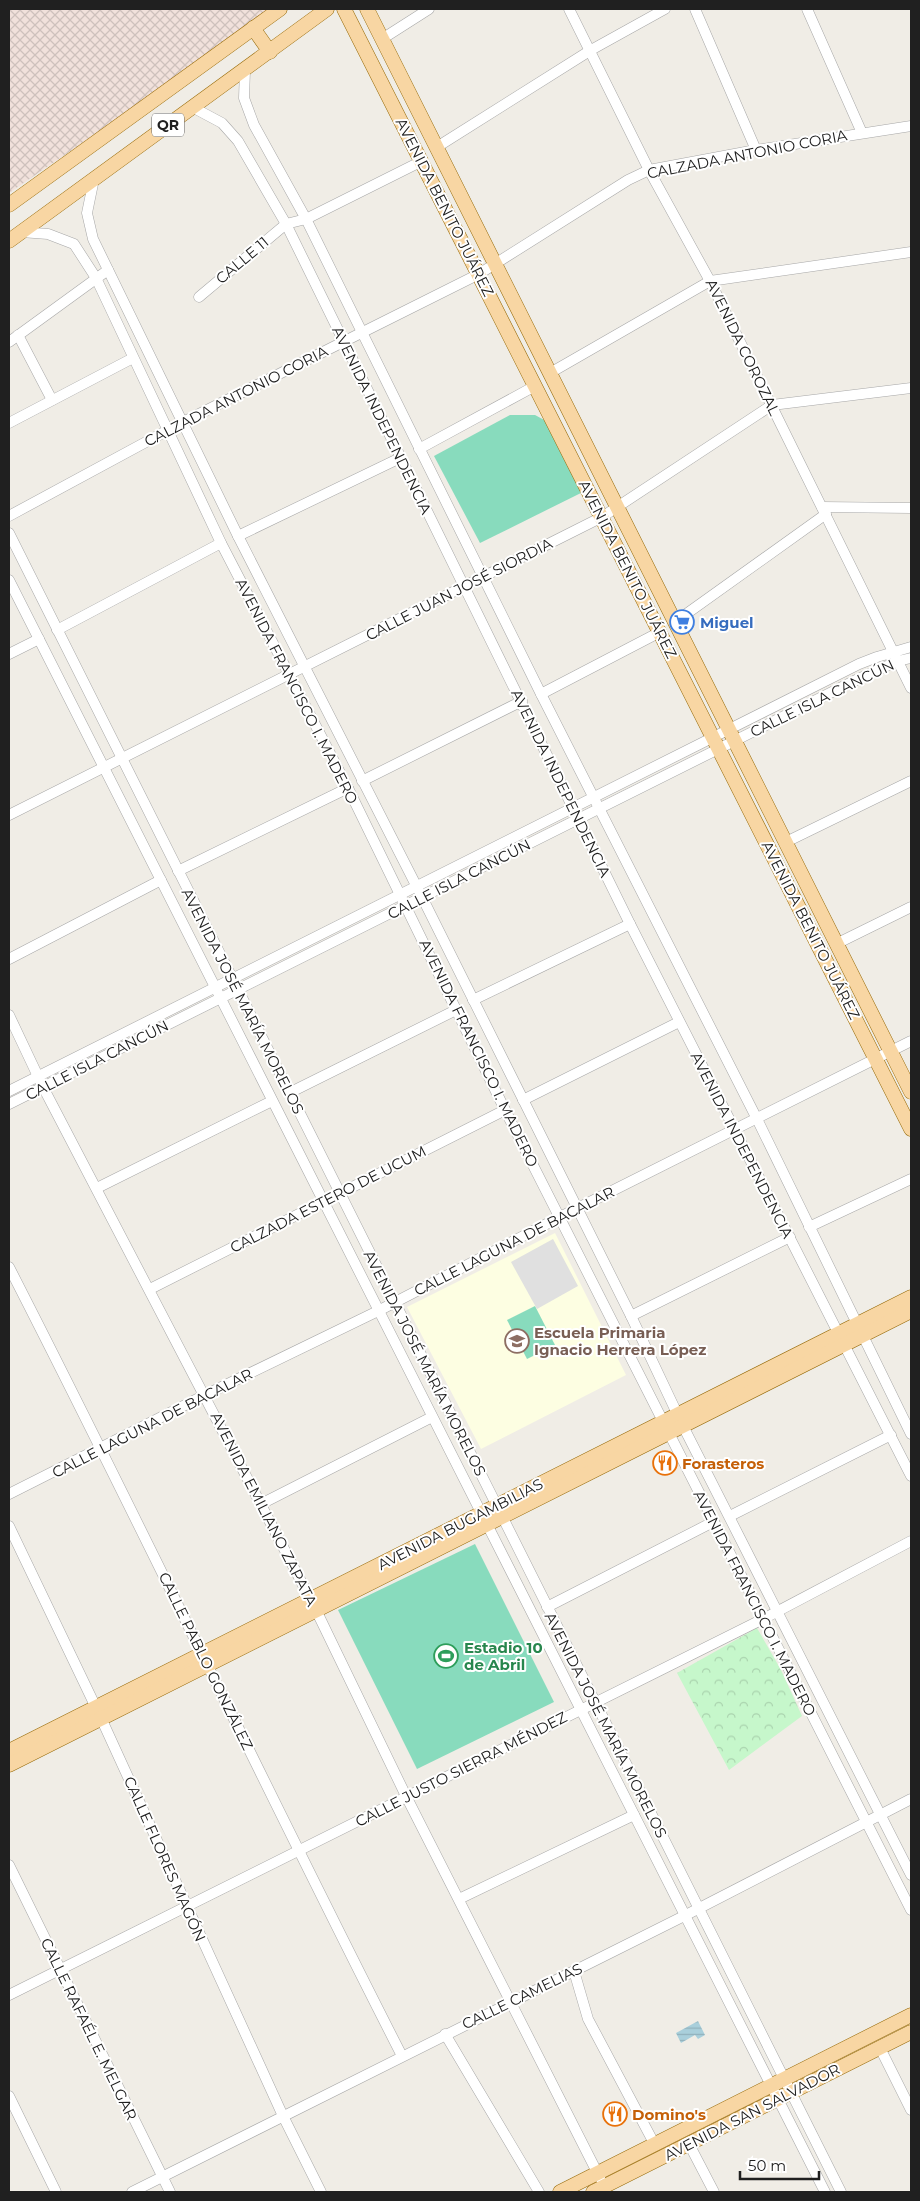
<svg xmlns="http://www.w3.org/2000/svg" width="920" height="2201" viewBox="0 0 920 2201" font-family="Montserrat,sans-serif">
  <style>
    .education { fill: #fdfee2 }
    .military { fill: url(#military-cross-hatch) }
    .park { fill: url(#park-crowns) }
    .pitch { fill: #88dbbd }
    .parking { fill: #e0e0e0 }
    .water { fill: url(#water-rules) }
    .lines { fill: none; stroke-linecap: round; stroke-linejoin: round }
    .minor-casing { stroke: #a7a7a7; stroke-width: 11 }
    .major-casing { stroke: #956907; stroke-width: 15 }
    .minor { stroke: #fff; stroke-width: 10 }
    .major { stroke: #f8d6a3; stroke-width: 14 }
    .labels { text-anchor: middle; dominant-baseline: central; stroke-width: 4; stroke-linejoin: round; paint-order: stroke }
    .shield { fill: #fff; stroke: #636363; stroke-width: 1 }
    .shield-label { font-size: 14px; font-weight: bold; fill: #202020 }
    .street-label { font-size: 15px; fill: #202020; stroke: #fff }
    .shop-label { font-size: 15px; font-weight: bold; fill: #366cbe; stroke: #fff; text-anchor: start }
    .education-label { font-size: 15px; font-weight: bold; fill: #785e54; stroke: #fff; text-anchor: start }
    .food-label { font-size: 15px; font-weight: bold; fill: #c56008; stroke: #fff; text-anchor: start }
    .leisure-label { font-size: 15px; font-weight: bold; fill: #27864d; stroke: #fff; text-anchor: start }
  </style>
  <defs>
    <pattern id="military-cross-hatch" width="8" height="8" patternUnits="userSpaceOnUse" patternTransform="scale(1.25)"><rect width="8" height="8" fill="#f1e1db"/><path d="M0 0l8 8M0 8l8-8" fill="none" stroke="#cec1bc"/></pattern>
    <pattern id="park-crowns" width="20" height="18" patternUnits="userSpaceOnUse" patternTransform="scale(1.25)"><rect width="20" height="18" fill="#c6f7cb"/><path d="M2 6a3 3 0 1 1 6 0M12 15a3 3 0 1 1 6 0" fill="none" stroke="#aad3ae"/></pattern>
    <pattern id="water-rules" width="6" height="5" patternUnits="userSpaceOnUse" patternTransform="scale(1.25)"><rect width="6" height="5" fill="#a9cfdb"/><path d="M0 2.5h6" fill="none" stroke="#91b1bc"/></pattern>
  </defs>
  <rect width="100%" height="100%" fill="#f0ede6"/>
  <!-- education -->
  <polygon class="education" points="555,1233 626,1375 481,1449 407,1307"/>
  <!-- military -->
  <polygon class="military" points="9,9 278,9 9,193"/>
  <!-- park -->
  <polygon class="park" points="757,1628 781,1670 802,1716 729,1770 677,1673"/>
  <!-- pitch -->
  <g class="pitch">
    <polygon points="510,415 535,415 559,428 589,489 480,543 434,456"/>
    <polygon points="535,1306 555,1345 527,1359 507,1320"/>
    <polygon points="475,1544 554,1702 417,1769 338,1610"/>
  </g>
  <!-- parking -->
  <polygon class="parking" points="553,1239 578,1286 537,1309 511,1262"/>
  <!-- water -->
  <polygon class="water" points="698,2021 705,2035 698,2039 695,2035 681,2043 676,2033"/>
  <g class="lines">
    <!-- minor casing -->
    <g class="minor-casing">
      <g id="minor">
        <polyline points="569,9 649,170 710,281 911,688"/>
        <polyline points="695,9 756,150"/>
        <polyline points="807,9 862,133"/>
        <polyline points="382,39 429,9"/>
        <polyline points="245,70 244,98 254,125 306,219 541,694 757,1119 911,1434"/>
        <polyline points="192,107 222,123 238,141 286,224 630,924 911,1476"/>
        <polyline points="437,147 591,50 665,9"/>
        <polyline points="94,179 87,213 93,239 238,536 422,897 631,1316 683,1426 911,1875"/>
        <polyline points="21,232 48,234 74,244 96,278 221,543 348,788 505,1110 911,1910"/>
        <polyline points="199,297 286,224 306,219 422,161"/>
        <polyline points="18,335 52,400"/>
        <polyline points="9,342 108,270"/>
        <polyline points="550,373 710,281 911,252"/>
        <polyline points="9,423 133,358"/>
        <polyline points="419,449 535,386"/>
        <polyline points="822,507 911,508"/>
        <polyline points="9,516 183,422 479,274 628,180 649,170 756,150 911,126"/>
        <polyline points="9,533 841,2192"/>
        <polyline points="238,536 400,458"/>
        <polyline points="9,580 825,2192"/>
        <polyline points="675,622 826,514"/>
        <polyline points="57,630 221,543"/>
        <polyline points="9,654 39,639"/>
        <polyline points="541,694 660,632"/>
        <polyline points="362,781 522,701"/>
        <polyline points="9,815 602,517 772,405 911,388"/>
        <polyline points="786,842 911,781"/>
        <polyline points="178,871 348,788"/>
        <polyline points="836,944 911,907"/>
        <polyline points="9,959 161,880"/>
        <polyline points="473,1000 630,924"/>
        <polyline points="9,1015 43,1087 316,1610 406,1796 600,2178"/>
        <polyline points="9,1091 859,664 877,657 911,647"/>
        <polyline points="289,1093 456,1010"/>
        <polyline points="523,1100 679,1022"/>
        <polyline points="9,1104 858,679 898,661 911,658"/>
        <polyline points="97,1188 272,1101"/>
        <polyline points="809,1227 911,1179"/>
        <path d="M9,1267C143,1528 268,1794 402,2056"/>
        <polyline points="150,1289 505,1110"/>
        <polyline points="631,1316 790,1237"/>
        <polyline points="9,1494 205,1395 378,1311 560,1217 911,1041"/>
        <polyline points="261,1504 432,1417"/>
        <polyline points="730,1516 891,1435"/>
        <polyline points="9,1526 101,1718 283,2116 321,2192"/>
        <polyline points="547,1607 713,1522"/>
        <polyline points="9,1865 170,2192"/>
        <polyline points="459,1899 634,1815"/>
        <polyline points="574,1971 588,2019 655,2145"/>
        <polyline points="9,1995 763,1619 911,1541"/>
        <polyline points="445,2034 539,2192"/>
        <polyline points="880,2048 911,2110"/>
        <polyline points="9,2096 56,2192"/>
        <polyline points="689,2144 714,2192"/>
        <polyline points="132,2192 684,1916 911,1799"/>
      </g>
    </g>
    <!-- major casing -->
    <g class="major-casing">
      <g id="major">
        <polyline points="344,9 911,1129"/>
        <polyline points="367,9 911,1092"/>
        <polyline points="253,28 270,52"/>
        <polyline points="9,205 280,9"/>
        <polyline points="9,241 327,9"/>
        <polyline points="9,1751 911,1297"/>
        <polyline points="9,1765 911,1311"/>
        <polyline points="560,2192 911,2015"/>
        <polyline points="593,2192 911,2032"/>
      </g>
    </g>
    <!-- minor -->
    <use href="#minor" class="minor"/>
    <!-- major -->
    <use href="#major" class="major"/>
  </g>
  <!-- icons -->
  <defs>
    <g id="supermarket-ring" transform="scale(1.25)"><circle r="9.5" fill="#fff" stroke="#3f7fe0" stroke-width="1.5"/><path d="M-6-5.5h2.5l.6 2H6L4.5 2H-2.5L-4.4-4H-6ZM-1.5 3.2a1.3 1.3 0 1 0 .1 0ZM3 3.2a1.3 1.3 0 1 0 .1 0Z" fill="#3f7fe0"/></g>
    <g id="school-ring" transform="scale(1.25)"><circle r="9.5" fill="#fff" stroke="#8d6e63" stroke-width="1.5"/><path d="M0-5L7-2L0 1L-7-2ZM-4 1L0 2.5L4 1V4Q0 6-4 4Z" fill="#8d6e63"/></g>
    <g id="restaurant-ring" transform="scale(1.25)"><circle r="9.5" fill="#fff" stroke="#e8710a" stroke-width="1.5"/><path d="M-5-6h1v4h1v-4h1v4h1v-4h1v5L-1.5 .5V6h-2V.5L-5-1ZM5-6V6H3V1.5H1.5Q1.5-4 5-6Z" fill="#e8710a"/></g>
    <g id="stadium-ring" transform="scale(1.25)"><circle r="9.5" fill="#fff" stroke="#2e9e5b" stroke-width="1.5"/><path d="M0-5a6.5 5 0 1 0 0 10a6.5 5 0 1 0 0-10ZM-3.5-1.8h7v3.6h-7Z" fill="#2e9e5b"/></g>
  </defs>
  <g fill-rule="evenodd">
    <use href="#supermarket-ring" x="682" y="622"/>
    <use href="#school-ring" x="517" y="1341"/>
    <use href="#restaurant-ring" x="665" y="1463"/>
    <use href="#stadium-ring" x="446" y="1656"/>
    <use href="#restaurant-ring" x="615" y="2114"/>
  </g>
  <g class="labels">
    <!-- shield labels -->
    <rect class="shield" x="152" y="113.5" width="32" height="23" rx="4"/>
    <g class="shield-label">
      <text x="168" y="125">QR</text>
    </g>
    <!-- street labels -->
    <g class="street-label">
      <text transform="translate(747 154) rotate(-11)">CALZADA ANTONIO CORIA</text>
      <text transform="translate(445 207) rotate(63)">AVENIDA BENITO JUÁREZ</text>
      <text transform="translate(242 260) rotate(-40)">CALLE 11</text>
      <text transform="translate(743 347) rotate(64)">AVENIDA COROZAL</text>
      <text transform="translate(236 396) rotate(-27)">CALZADA ANTONIO CORIA</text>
      <text transform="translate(382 420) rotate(64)">AVENIDA INDEPENDENCIA</text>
      <text transform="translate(628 569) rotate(63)">AVENIDA BENITO JUÁREZ</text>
      <text transform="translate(459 589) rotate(-27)">CALLE JUAN JOSÉ SIORDIA</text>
      <text transform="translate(297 691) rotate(63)">AVENIDA FRANCISCO I. MADERO</text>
      <text transform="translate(822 698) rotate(-26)">CALLE ISLA CANCÚN</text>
      <text transform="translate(561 783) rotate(64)">AVENIDA INDEPENDENCIA</text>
      <text transform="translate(459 879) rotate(-27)">CALLE ISLA CANCÚN</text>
      <text transform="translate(811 930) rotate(63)">AVENIDA BENITO JUÁREZ</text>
      <text transform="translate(243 1001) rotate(63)">AVENIDA JOSÉ MARÍA MORELOS</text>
      <text transform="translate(479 1053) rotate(64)">AVENIDA FRANCISCO I. MADERO</text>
      <text transform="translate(97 1060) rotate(-27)">CALLE ISLA CANCÚN</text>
      <text transform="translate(742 1145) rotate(63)">AVENIDA INDEPENDENCIA</text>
      <text transform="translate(328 1199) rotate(-27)">CALZADA ESTERO DE UCUM</text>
      <text transform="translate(514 1241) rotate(-27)">CALLE LAGUNA DE BACALAR</text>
      <text transform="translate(425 1363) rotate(63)">AVENIDA JOSÉ MARÍA MORELOS</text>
      <text transform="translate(152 1423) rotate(-27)">CALLE LAGUNA DE BACALAR</text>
      <text transform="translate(264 1509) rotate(63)">AVENIDA EMILIANO ZAPATA</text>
      <text transform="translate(460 1524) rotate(-27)">AVENIDA BUGAMBILIAS</text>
      <text transform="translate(755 1603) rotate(63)">AVENIDA FRANCISCO I. MADERO</text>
      <text transform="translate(206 1661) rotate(64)">CALLE PABLO GONZÁLEZ</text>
      <text transform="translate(606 1725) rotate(63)">AVENIDA JOSÉ MARÍA MORELOS</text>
      <text transform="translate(461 1769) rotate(-27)">CALLE JUSTO SIERRA MÉNDEZ</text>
      <text transform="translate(165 1859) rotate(66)">CALLE FLORES MAGÓN</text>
      <text transform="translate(522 1996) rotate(-26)">CALLE CAMELIAS</text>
      <text transform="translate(89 2029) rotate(64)">CALLE RAFAÉL E. MELGAR</text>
      <text transform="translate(752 2112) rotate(-27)">AVENIDA SAN SALVADOR</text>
    </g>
    <!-- shop labels -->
    <g class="shop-label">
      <text x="700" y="622">Miguel</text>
    </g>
    <!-- education labels -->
    <g class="education-label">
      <text x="534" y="1332">Escuela Primaria<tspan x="534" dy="17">Ignacio Herrera López</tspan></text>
    </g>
    <!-- food labels -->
    <g class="food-label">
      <text x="682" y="1463">Forasteros</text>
      <text x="632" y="2114">Domino's</text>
    </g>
    <!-- leisure labels -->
    <g class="leisure-label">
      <text x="464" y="1647">Estadio 10<tspan x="464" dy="17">de Abril</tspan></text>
    </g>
  </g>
  <!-- border -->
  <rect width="920" height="2201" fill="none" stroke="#202020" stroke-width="20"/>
  <!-- scale -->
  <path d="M740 2171v8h79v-8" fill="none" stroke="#202020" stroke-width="2.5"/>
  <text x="748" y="2171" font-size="15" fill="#202020" stroke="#ffffff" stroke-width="4" paint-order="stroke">50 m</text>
</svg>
